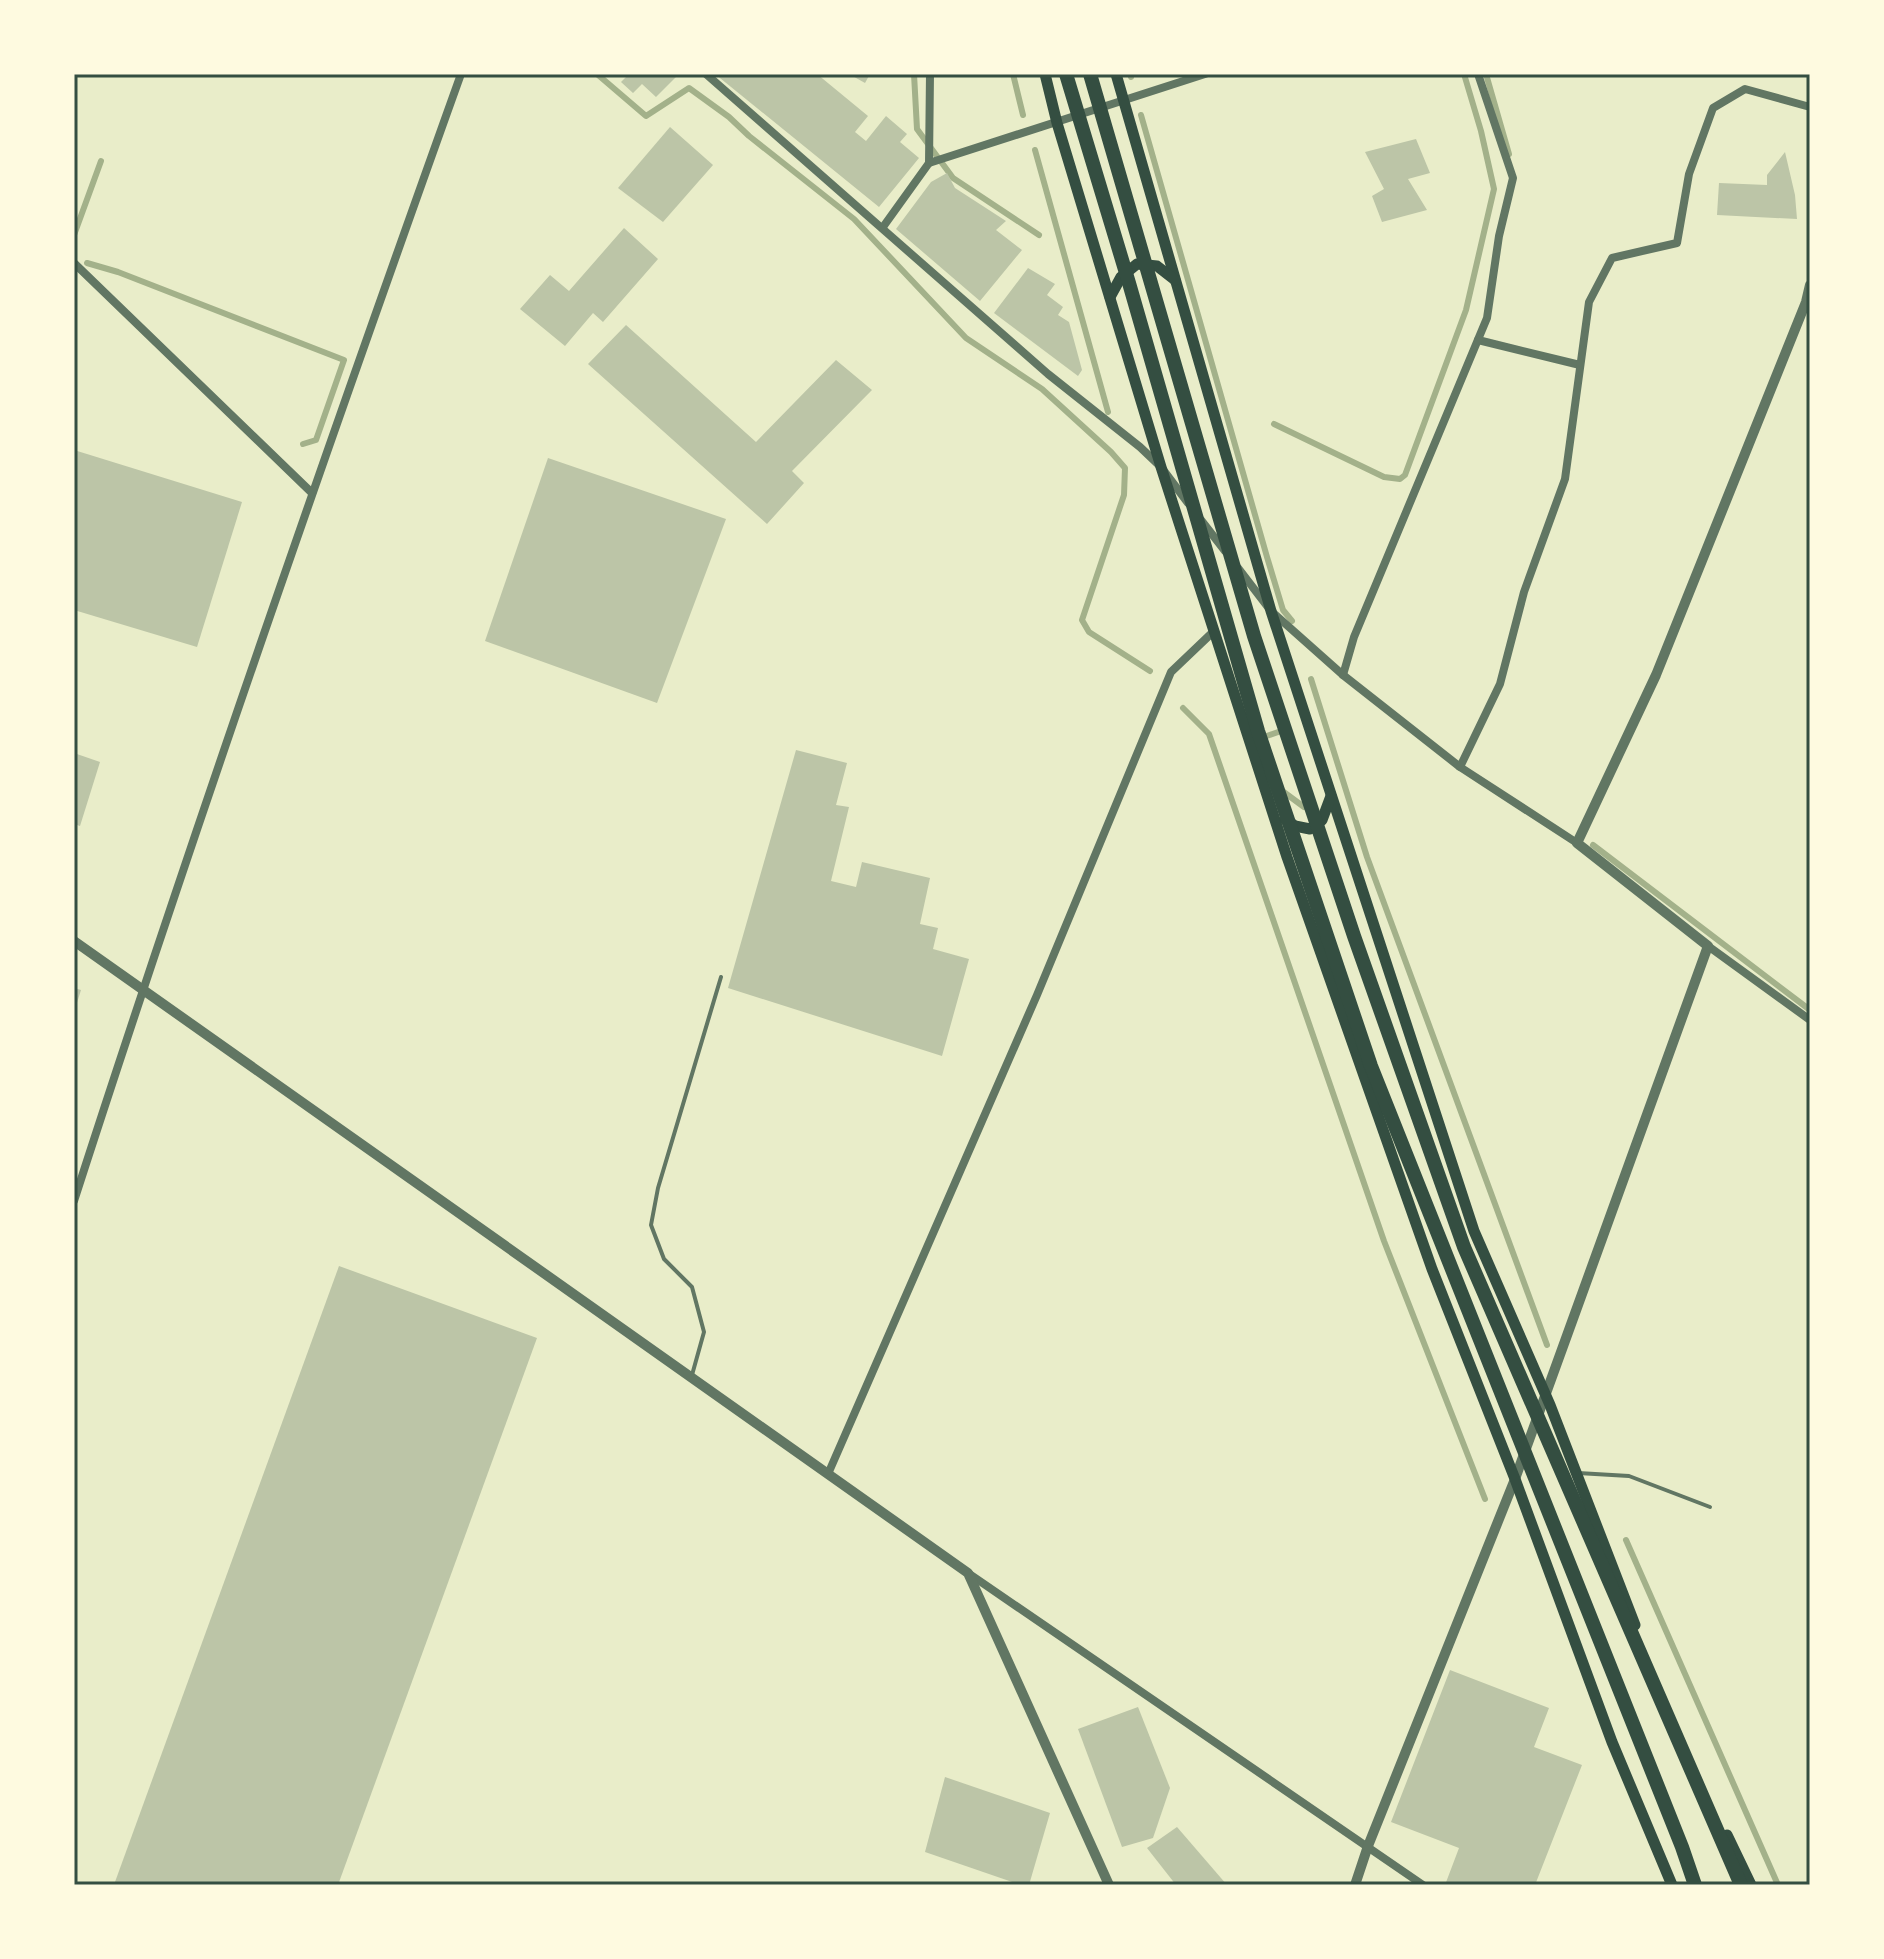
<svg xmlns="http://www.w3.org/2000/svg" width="1884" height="1959" viewBox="0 0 1884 1959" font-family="Manrope,sans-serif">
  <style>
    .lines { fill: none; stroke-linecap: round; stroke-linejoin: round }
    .stream { stroke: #a3b18a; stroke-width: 6 }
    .building { fill: #bcc5a7 }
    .service { stroke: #617663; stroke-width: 4 }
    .minor { stroke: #617663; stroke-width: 8 }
    .tertiary { stroke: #617663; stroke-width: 10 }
    .secondary { stroke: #344e41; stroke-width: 11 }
    .motorway { stroke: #344e41; stroke-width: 14 }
    .neatline { fill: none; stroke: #344e41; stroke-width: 3 }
  </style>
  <rect width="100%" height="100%" fill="#e9edc9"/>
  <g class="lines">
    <!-- stream -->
    <g class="stream">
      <polyline points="597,74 646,116 689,88 729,117 749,136 854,219 966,338 1042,389 1111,452 1125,468 1124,495 1082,620 1089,632 1150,671"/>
      <polyline points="914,74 917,129 953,178 1039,235"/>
      <polyline points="1013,74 1023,115"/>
      <polyline points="1130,74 1131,77"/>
      <polyline points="1486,74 1509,154"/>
      <polyline points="1141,115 1267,557 1283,610 1292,621"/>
      <polyline points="1035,150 1108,412"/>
      <polyline points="74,235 101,161"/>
      <polyline points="87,263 118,272 344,360 316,440 303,444"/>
      <polyline points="1274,424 1384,477 1400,479 1405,475 1466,310 1494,189 1481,131 1464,74"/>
      <polyline points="1311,679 1367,857 1547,1345"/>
      <polyline points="1183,708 1209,734 1384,1241 1485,1499"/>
      <polyline points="1261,738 1284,730"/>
      <polyline points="1281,790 1304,807"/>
      <polyline points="1593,845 1810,1010"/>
      <polyline points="1626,1540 1778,1885"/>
    </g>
  </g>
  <!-- building -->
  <g class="building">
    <polygon points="629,74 679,74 656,97 642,84 633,93 621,82"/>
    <polygon points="715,74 817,74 868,116 855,132 866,141 886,116 907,134 900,142 919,158 879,207"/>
    <polygon points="849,74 870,74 865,83"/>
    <polygon points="670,127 713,165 663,222 618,188"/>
    <polygon points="1416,139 1430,173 1408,179 1427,210 1382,222 1372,196 1384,189 1365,152"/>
    <polygon points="1785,152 1795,195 1797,219 1717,215 1719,183 1767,185 1767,175"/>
    <polygon points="947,173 955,188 1006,221 996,230 1022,250 980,301 896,229 931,182"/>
    <polygon points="624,228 658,259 603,322 593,313 565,346 520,309 550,275 569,291"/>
    <polygon points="1028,268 1055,284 1047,295 1063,307 1058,315 1069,322 1082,370 1078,376 994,313"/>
    <polygon points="626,325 756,442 836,360 872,390 792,471 804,483 767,524 588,364"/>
    <polygon points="74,450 242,502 197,647 74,610"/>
    <polygon points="548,458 726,519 657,703 485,641"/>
    <polygon points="796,750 847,763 836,805 849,807 831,881 856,887 862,862 930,878 920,924 938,928 933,949 969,959 942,1056 728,988"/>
    <polygon points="74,753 100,762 80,826 74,824"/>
    <polygon points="74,988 81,990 75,1009 74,1009"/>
    <polygon points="339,1266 537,1338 338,1885 123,1885 115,1882"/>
    <polygon points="1450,1670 1549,1708 1534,1747 1582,1765 1535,1885 1445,1885 1459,1848 1391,1822"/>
    <polygon points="1138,1707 1170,1788 1153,1838 1122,1847 1078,1729"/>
    <polygon points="945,1777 1050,1813 1029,1885 1021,1885 925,1852"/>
    <polygon points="1177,1827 1227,1885 1176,1885 1147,1848"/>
  </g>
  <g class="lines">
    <!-- service -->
    <g class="service">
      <polyline points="692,1375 704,1332 692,1287 664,1259 651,1225 658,1188 721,977"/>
      <polyline points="1578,1473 1629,1476 1710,1507"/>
    </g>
    <!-- minor -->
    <g class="minor">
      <polyline points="706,74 1048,374 1140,447 1161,467 1188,503"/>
      <polyline points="929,163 930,74"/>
      <polyline points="883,227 929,163 1205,74"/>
      <polyline points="74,263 311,492"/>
      <polyline points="1478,340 1580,365"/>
      <polyline points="1201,520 1225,551"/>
      <polyline points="1238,568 1271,611 1343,675 1460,767 1577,843"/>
      <polyline points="1343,675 1354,637 1487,318 1499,236 1513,178 1478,74"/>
      <polyline points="1460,767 1500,684 1524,592 1565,479 1589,302 1612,258 1677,243 1689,174 1713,108 1745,89 1810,107"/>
      <polyline points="1708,946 1810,1020"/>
      <path d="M74,1201C196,823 327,448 461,74"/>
      <polyline points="828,1474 1037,995 1171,672 1214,631"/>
      <polyline points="968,1573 1423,1885"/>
    </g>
    <!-- tertiary -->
    <g class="tertiary">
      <polyline points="74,941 968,1573 1109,1885"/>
      <polyline points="1355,1885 1368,1846 1515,1479 1708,946 1577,843 1656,675 1806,302 1810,285"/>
    </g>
    <!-- secondary -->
    <g class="secondary">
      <polyline points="1045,74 1057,123 1161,467 1287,857 1432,1269 1515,1479 1612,1742 1672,1885"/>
      <polyline points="1116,74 1271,611 1474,1231 1550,1405 1635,1625"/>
      <polyline points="1110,297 1121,277 1137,264 1157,266 1175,280"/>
      <polyline points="1285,819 1295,826 1310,829 1322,820 1331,796"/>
      <polyline points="1727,1835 1751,1885"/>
    </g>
    <!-- motorway -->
    <g class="motorway">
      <polyline points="1066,74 1129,283 1258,731 1371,1066 1682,1847 1695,1885"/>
      <polyline points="1090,74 1254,636 1354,936 1464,1247 1741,1885"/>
    </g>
  </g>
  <!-- border -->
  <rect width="1884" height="1959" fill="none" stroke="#fefae0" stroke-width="152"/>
  <rect x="76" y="76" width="1732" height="1807" class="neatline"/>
</svg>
